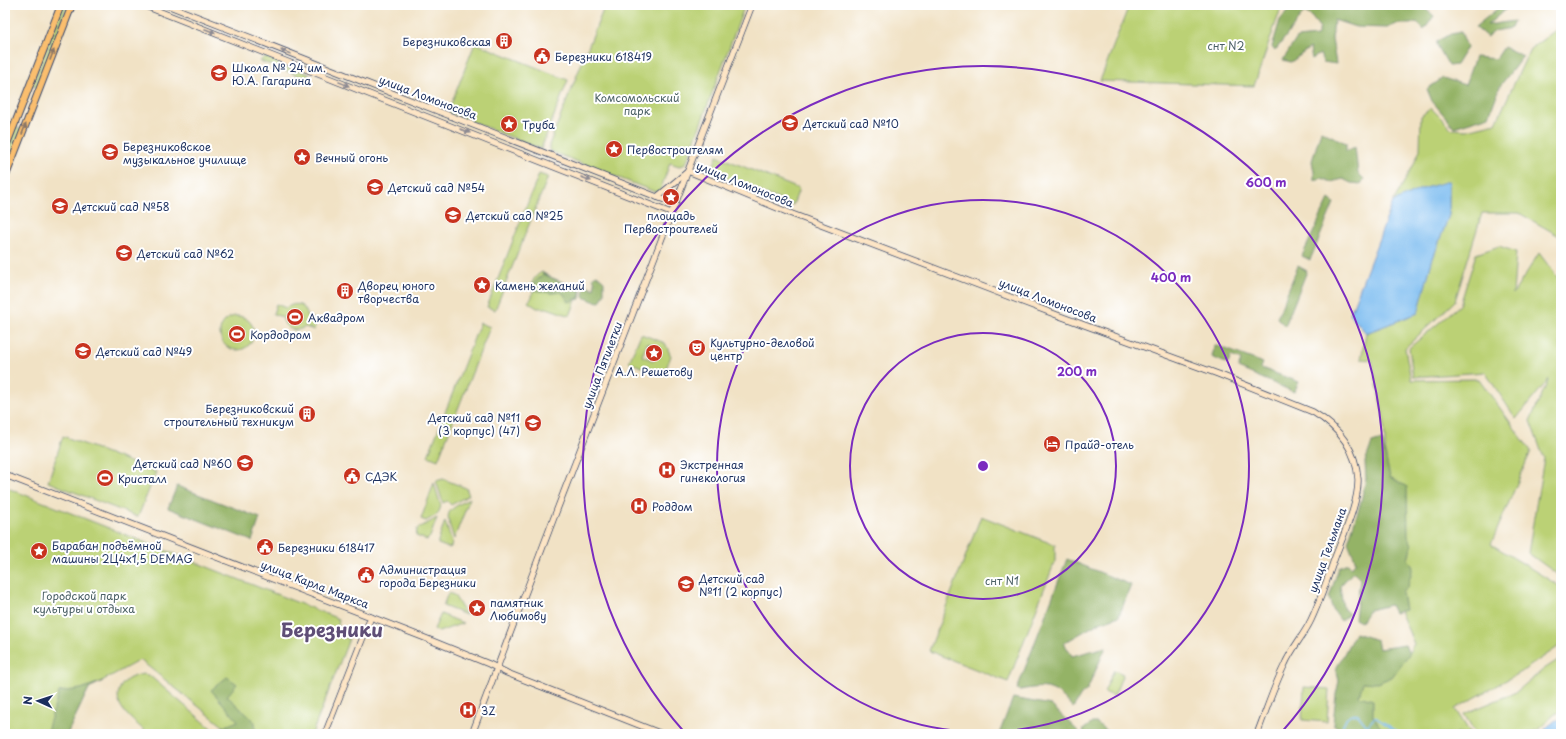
<svg xmlns="http://www.w3.org/2000/svg" width="1566" height="739" viewBox="0 0 1566 739" font-family="'Playpen Sans',sans-serif">
  <style>
    .green { fill: #bbd175; stroke: #6b806a; fill-rule: evenodd }
    .forest { fill: #94b366; stroke: #587162 }
    .water { fill: #7cbcf0; stroke: #4c76a7 }
    .lines { fill: none; stroke-linecap: round; stroke-linejoin: round }
    .stream { stroke: #7cbcf0; stroke-width: 1.5 }
    .secondary-casing { stroke: #3b4a6d; stroke-width: 7 }
    .primary-casing { stroke: #3b4a6d; stroke-width: 8 }
    .secondary { stroke: #fde5c5; stroke-width: 5.5 }
    .primary { stroke: #fabe6e; stroke-width: 6 }
    .oneway { fill: #8c8a92 }
    .oneway2 { fill: #8a7666 }
    .ring { fill: none; stroke: #7b2cbf; stroke-width: 2 }
    .labels { text-anchor: middle; dominant-baseline: central; stroke-width: 4; stroke-linejoin: round; paint-order: stroke }
    .poi-label { font-size: 11px; fill: #1b2f5e; stroke: #fff; text-anchor: start }
    .park-label { font-size: 11px; fill: #4b6065; stroke: #fff }
    .street-label { font-size: 11px; fill: #1b2f5e; stroke: #fff }
    .town-label { font-size: 19px; font-weight: bold; fill: #5f4e76; stroke: #fff }
    .centre { fill: #7b2cbf; stroke: #fff; stroke-width: 2 }
    .ring-label { font-size: 12px; text-anchor: middle; font-weight: bold; fill: #7b2cbf; stroke: #fff; stroke-width: 4; stroke-linejoin: round; paint-order: stroke }
  </style>
  <rect width="100%" height="100%" fill="#fff"/>
  <filter id="ink" filterUnits="userSpaceOnUse"><feTurbulence type="fractalNoise" baseFrequency=".025" numOctaves="2"/><feDisplacementMap in="SourceGraphic" scale="8" xChannelSelector="R" yChannelSelector="G"/><feConvolveMatrix kernelMatrix="1 2 1 2 8 2 1 2 1" color-interpolation-filters="sRGB"/></filter>
  <filter id="wash" filterUnits="userSpaceOnUse"><feTurbulence type="fractalNoise" baseFrequency=".012" numOctaves="4" result="noise"/><feDisplacementMap in="SourceGraphic" scale="16" xChannelSelector="R" yChannelSelector="G"/><feGaussianBlur stdDeviation="0.9" result="paint"/><feColorMatrix in="noise" values="0 0 0 0 0 0 0 0 0 0 0 0 0 0 0 0 0 1.4 0 .05"/><feComposite in="paint" operator="in"/></filter>
  <g filter="url(#wash)">
    <rect width="100%" height="100%" fill="#f1e2c5"/>
    <!-- green -->
    <g class="green">
      <polygon points="62,5 68,5 38,88 32,85"/>
      <polygon points="605,5 745,5 687,161 684,165 679,166 670,163 660,191 655,192 550,151 549,145"/>
      <polygon points="1129,5 1282,5 1254,86 1100,81"/>
      <polygon points="1561,26 1561,237 1519,213 1482,213 1455,301 1405,348 1411,380 1479,379 1531,451 1491,544 1561,587 1561,645 1524,670 1455,709 1471,734 1371,734 1356,700 1360,677 1406,657 1414,644 1392,592 1384,420 1372,360 1361,359 1366,333 1418,313 1432,261 1449,215 1449,182 1419,190 1393,202 1413,166 1420,150 1421,116 1431,108 1452,129 1467,130 1496,123 1530,49"/>
      <polygon points="475,43 568,80 541,149 448,112"/>
      <polygon points="264,57 278,61 279,64 298,71 301,71 309,74 308,79 260,61"/>
      <polygon points="15,127 22,130 5,174 5,155"/>
      <polygon points="717,156 799,189 793,205 711,172"/>
      <polygon points="539,174 548,177 495,310 487,307"/>
      <polygon points="1499,246 1516,252 1513,294 1539,253 1561,282 1561,577 1528,553 1544,458 1530,421 1549,379 1516,419 1485,372 1413,377 1409,348 1460,305 1476,254"/>
      <path d="M542,272L550,277L581,289L580,299L576,300L570,316L547,308H537L528,302L532,297L533,291L531,289C532,280 535,276 542,272Z"/>
      <path d="M276,304L286,308C296,301 305,304 308,317L317,320L314,330L305,327C294,333 285,330 282,317L273,314Z"/>
      <circle cx="237" cy="333" r="17"/>
      <polygon points="480,323 490,327 438,460 428,456"/>
      <path d="M641,334L665,343L671,356L663,376L629,362ZM647,343L659,348L654,361L642,356Z"/>
      <polygon points="63,436 156,472 138,517 48,482"/>
      <polygon points="443,479 466,488 469,495 451,505 447,501 443,503 436,481"/>
      <polygon points="434,483 441,506 438,514 426,521 421,519"/>
      <path d="M5,487L339,619C337,627 340,636 349,639L312,734H233L140,660L89,688L67,734H5Z"/>
      <path d="M470,498L454,539C445,510 444,513 470,498Z"/>
      <polygon points="981,516 1055,545 1055,561 1008,682 929,651"/>
      <polygon points="437,518 430,537 427,540 416,536 417,529"/>
      <polygon points="445,521 452,543 451,547 449,548 438,544 438,541"/>
      <polygon points="448,593 454,595 466,615 443,606"/>
      <polygon points="441,614 463,623 439,632 434,629"/>
      <path d="M1561,658V712C1551,713 1547,725 1539,729C1529,736 1490,734 1476,734L1464,714L1516,692L1544,669Z"/>
      <polygon points="1114,670 1123,674 1114,696 1104,692"/>
      <path d="M143,674L150,676L211,728L214,734H148C136,722 111,707 120,688C125,678 134,676 143,674Z"/>
      <polygon points="1304,687 1329,689 1327,722 1302,720"/>
    </g>
    <!-- forest -->
    <g class="forest">
      <path d="M1293,5H1399L1402,7C1417,1 1423,7 1434,16L1424,30L1417,22L1410,24H1397L1387,28L1356,27L1334,20L1332,39L1336,64L1323,62L1320,54L1312,59L1310,48L1291,62L1283,60L1297,38L1317,36L1320,28L1310,15L1304,12L1275,51L1272,47L1280,20Z"/>
      <polygon points="1502,5 1511,5 1487,25 1514,21 1511,28 1495,31 1487,37 1475,27"/>
      <polygon points="1461,32 1467,47 1456,65 1449,66 1437,45 1437,41 1451,34"/>
      <polygon points="1504,47 1523,56 1500,86 1489,116 1454,127 1432,101 1427,89 1443,78 1465,85 1475,57 1496,59"/>
      <polygon points="1321,131 1346,143 1346,151 1355,147 1358,173 1364,179 1361,184 1351,183 1343,179 1331,182 1322,178 1314,180 1314,172 1312,161"/>
      <polygon points="1329,199 1334,203 1310,260 1302,256"/>
      <polygon points="1298,266 1307,271 1285,326 1277,318"/>
      <polygon points="543,274 581,291 579,298 569,302 562,292 552,293 533,290 535,282"/>
      <path d="M597,275L604,281V294L600,302L593,301L584,297C582,291 584,289 589,286L594,289L595,283L593,277Z"/>
      <polygon points="1215,345 1263,363 1261,368 1299,382 1294,392 1238,368 1241,360 1231,356 1228,364 1212,357"/>
      <polygon points="1382,440 1390,477 1407,487 1408,537 1412,544 1408,559 1413,567 1407,588 1402,592 1405,610 1394,613 1390,605 1369,610 1361,622 1355,619 1360,579 1353,572 1340,586 1343,608 1349,614 1341,621 1333,610 1329,598 1339,567 1348,563 1351,567 1356,562 1348,542 1360,505 1366,479 1365,462 1372,443"/>
      <polygon points="177,486 260,518 252,541 168,508"/>
      <path d="M1067,559L1131,585L1119,616L1097,624L1064,643L1072,656L1106,647L1087,690L1081,695L1073,708C1055,686 1047,685 1020,690L1017,689Z"/>
      <polygon points="1355,633 1377,640 1379,649 1405,645 1409,654 1392,677 1377,683 1363,682 1359,696 1373,700 1373,716 1385,734 1347,734 1333,724 1336,694 1339,681 1336,669"/>
      <polygon points="227,677 237,684 227,696 255,722 256,734 226,734 221,728 238,721 211,690"/>
      <polygon points="103,681 89,688 67,734 46,734 59,692 81,689"/>
      <polygon points="1013,698 1051,705 1079,732 1078,734 999,734"/>
      <polygon points="1092,723 1097,723 1110,734 1083,734 1084,729"/>
    </g>
    <!-- water -->
    <g class="water">
      <polygon points="1449,181 1449,215 1432,261 1418,313 1366,333 1350,314 1393,202 1419,190"/>
      <polygon points="1556,720 1561,721 1561,734 1543,734 1546,728"/>
    </g>
    <g class="lines">
      <!-- stream -->
      <polyline class="stream" points="1339,734 1347,717 1351,714 1358,715 1367,726 1375,717 1401,734"/>
    </g>
  </g>
  <g filter="url(#ink)">
    <g class="lines">
      <!-- secondary casing -->
      <g class="secondary-casing">
        <g id="secondary">
          <polyline points="143,5 671,213"/>
          <polyline points="167,5 675,204"/>
          <path d="M688,171L792,214L1057,315L1218,374L1313,412C1338,427 1356,449 1358,479C1359,503 1342,538 1334,560C1327,580 1320,601 1311,620C1304,635 1292,648 1285,664C1274,686 1266,711 1257,734"/>
          <polyline points="657,197 686,173"/>
          <polyline points="5,475 425,638 489,664 507,673 540,686 662,734"/>
          <polyline points="325,734 371,617"/>
          <polyline points="472,734 553,520 752,5"/>
        </g>
      </g>
      <!-- primary casing -->
      <g class="primary-casing">
        <g id="primary">
          <polyline points="5,149 61,5"/>
          <polyline points="5,178 72,5"/>
        </g>
      </g>
      <!-- secondary -->
      <use href="#secondary" class="secondary"/>
      <!-- primary -->
      <use href="#primary" class="primary"/>
    </g>
    <!-- one-way arrows -->
    <defs><path id="oneway-solid" d="M-6-.8H1V-3.2L6.5 0L1 3.2V.8H-6Z"/></defs>
    <g class="oneway">
      <use href="#oneway-solid" transform="translate(210 31) rotate(21)"/>
      <use href="#oneway-solid" transform="translate(286 52) rotate(-159)"/>
      <use href="#oneway-solid" transform="translate(344 84) rotate(22)"/>
      <use href="#oneway-solid" transform="translate(465 131) rotate(21)"/>
      <use href="#oneway-solid" transform="translate(586 179) rotate(21)"/>
    </g>
    <g class="oneway2">
      <use href="#oneway-solid" transform="translate(52 55) rotate(-69)"/>
      <use href="#oneway-solid" transform="translate(24 129) rotate(-69)"/>
    </g>
  </g>
  <!-- distance rings -->
  <g class="ring">
    <circle cx="983" cy="466" r="133"/>
    <circle cx="983" cy="466" r="266"/>
    <path d="M686 734A400 400 0 1 1 1280 734"/>
  </g>
  <!-- icons -->
  <defs>
    <g id="building-disc" transform="scale(0.9)"><circle r="9.5" fill="#c8321e" stroke="#fff"/><path d="M-4-6H4V6H1V3H-1V6H-4ZM-2.5-4.3h1.7v1.8h-1.7ZM.8-4.3h1.7v1.8H.8ZM-2.5-1h1.7V.8h-1.7ZM.8-1h1.7V.8H.8Z" fill="#fff"/></g>
    <g id="civic-disc" transform="scale(0.9)"><circle r="9.5" fill="#c8321e" stroke="#fff"/><path d="M-.6-6.5H3V-4.5H.6V-3L4-1V1h2V6H-6V1h2V-1L-.6-3ZM-1.2 2.5V6h2.4V2.5Z" fill="#fff"/></g>
    <g id="school-disc" transform="scale(0.9)"><circle r="9.5" fill="#c8321e" stroke="#fff"/><path d="M0-5L7-2L0 1L-7-2ZM-4 1L0 2.5L4 1V4Q0 6-4 4Z" fill="#fff"/></g>
    <g id="sight-disc" transform="scale(0.9)"><circle r="9.5" fill="#c8321e" stroke="#fff"/><path d="M0-6L1.8-2.2L6-1.7L2.9 1.2L3.7 5.4L0 3.3L-3.7 5.4L-2.9 1.2L-6-1.7L-1.8-2.2Z" fill="#fff"/></g>
    <g id="university-disc" transform="scale(0.9)"><circle r="9.5" fill="#c8321e" stroke="#fff"/><path d="M0-5L7-2L0 1L-7-2ZM-4 1L0 2.5L4 1V4Q0 6-4 4Z" fill="#fff"/></g>
    <g id="stadium-disc" transform="scale(0.9)"><circle r="9.5" fill="#c8321e" stroke="#fff"/><path d="M0-5a6.5 5 0 1 0 0 10a6.5 5 0 1 0 0-10ZM-3.5-1.8h7v3.6h-7Z" fill="#fff"/></g>
    <g id="theatre-disc" transform="scale(0.9)"><circle r="9.5" fill="#c8321e" stroke="#fff"/><path d="M-5-5.5Q0-4 5-5.5V0Q5 5 0 6Q-5 5-5 0ZM-3.3-2.5H-1v1.5H-3.3ZM1-2.5H3.3v1.5H1ZM-2.8 1Q0 5.5 2.8 1Z" fill="#fff"/></g>
    <g id="hotel-disc" transform="scale(0.9)"><circle r="9.5" fill="#c8321e" stroke="#fff"/><path d="M-6-4.5h1.5V1H6V5H4.5V3h-9V5H-6ZM-4 0a1.8 1.8 0 1 1 3.6 0ZM.5 0V-2.5h3Q6-2.5 6 0Z" fill="#fff"/></g>
    <g id="hospital-disc" transform="scale(0.9)"><circle r="9.5" fill="#c8321e" stroke="#fff"/><path d="M-5-5h3v3.5h4V-5h3V5h-3V1.5h-4V5h-3Z" fill="#fff"/></g>
  </defs>
  <g fill-rule="evenodd">
    <use href="#building-disc" x="504" y="41"/>
    <use href="#civic-disc" x="542" y="56"/>
    <use href="#school-disc" x="219" y="73"/>
    <use href="#school-disc" x="790" y="123"/>
    <use href="#sight-disc" x="509" y="124"/>
    <use href="#sight-disc" x="614" y="149"/>
    <use href="#university-disc" x="110" y="152"/>
    <use href="#sight-disc" x="302" y="157"/>
    <use href="#school-disc" x="375" y="187"/>
    <use href="#sight-disc" x="671" y="197"/>
    <use href="#school-disc" x="60" y="206"/>
    <use href="#school-disc" x="453" y="215"/>
    <use href="#school-disc" x="124" y="253"/>
    <use href="#sight-disc" x="482" y="285"/>
    <use href="#building-disc" x="345" y="291"/>
    <use href="#stadium-disc" x="295" y="317"/>
    <use href="#stadium-disc" x="237" y="334"/>
    <use href="#theatre-disc" x="697" y="348"/>
    <use href="#school-disc" x="83" y="351"/>
    <use href="#sight-disc" x="654" y="353"/>
    <use href="#building-disc" x="307" y="414"/>
    <use href="#school-disc" x="533" y="423"/>
    <use href="#hotel-disc" x="1052" y="444"/>
    <use href="#school-disc" x="245" y="463"/>
    <use href="#hospital-disc" x="667" y="470"/>
    <use href="#civic-disc" x="352" y="476"/>
    <use href="#stadium-disc" x="105" y="478"/>
    <use href="#hospital-disc" x="639" y="506"/>
    <use href="#civic-disc" x="265" y="547"/>
    <use href="#sight-disc" x="39" y="551"/>
    <use href="#civic-disc" x="366" y="575"/>
    <use href="#school-disc" x="686" y="584"/>
    <use href="#sight-disc" x="477" y="608"/>
    <use href="#hospital-disc" x="468" y="710"/>
  </g>
  <g class="labels">
    <!-- poi labels -->
    <g class="poi-label">
      <text x="491" y="41" text-anchor="end">Березниковская</text>
      <text x="555" y="56">Березники 618419</text>
      <text x="232" y="67">Школа № 24 им.<tspan x="232" dy="13">Ю.А. Гагарина</tspan></text>
      <text x="803" y="123">Детский сад №10</text>
      <text x="522" y="124">Труба</text>
      <text x="123" y="146">Березниковское<tspan x="123" dy="13">музыкальное училище</tspan></text>
      <text x="627" y="149">Первостроителям</text>
      <text x="315" y="157">Вечный огонь</text>
      <text x="388" y="187">Детский сад №54</text>
      <text x="73" y="206">Детский сад №58</text>
      <text x="466" y="215">Детский сад №25</text>
      <text x="671" y="215" text-anchor="middle">площадь<tspan x="671" dy="13">Первостроителей</tspan></text>
      <text x="137" y="253">Детский сад №62</text>
      <text x="358" y="285">Дворец юного<tspan x="358" dy="13">творчества</tspan></text>
      <text x="495" y="285">Камень желаний</text>
      <text x="308" y="317">Аквадром</text>
      <text x="250" y="334">Кордодром</text>
      <text x="710" y="342">Культурно-деловой<tspan x="710" dy="13">центр</tspan></text>
      <text x="96" y="351">Детский сад №49</text>
      <text x="654" y="371" text-anchor="middle">А.Л. Решетову</text>
      <text x="294" y="408" text-anchor="end">Березниковский<tspan x="294" dy="13">строительный техникум</tspan></text>
      <text x="520" y="417" text-anchor="end">Детский сад №11<tspan x="520" dy="13">(3 корпус) (47)</tspan></text>
      <text x="1065" y="444">Прайд-отель</text>
      <text x="232" y="463" text-anchor="end">Детский сад №60</text>
      <text x="680" y="464">Экстренная<tspan x="680" dy="13">гинекология</tspan></text>
      <text x="365" y="476">СДЭК</text>
      <text x="118" y="478">Кристалл</text>
      <text x="652" y="506">Роддом</text>
      <text x="52" y="545">Барабан подъёмной<tspan x="52" dy="13">машины 2Ц4х1,5 DEMAG</tspan></text>
      <text x="278" y="547">Березники 618417</text>
      <text x="379" y="569">Администрация<tspan x="379" dy="13">города Березники</tspan></text>
      <text x="699" y="578">Детский сад<tspan x="699" dy="13">№11 (2 корпус)</tspan></text>
      <text x="490" y="602">памятник<tspan x="490" dy="13">Любимову</tspan></text>
      <text x="481" y="710">3Z</text>
    </g>
    <!-- park labels -->
    <g class="park-label">
      <text x="1226" y="45">снт N2</text>
      <text x="637" y="97">Комсомольский<tspan x="637" dy="13">парк</tspan></text>
      <text x="1002" y="580">снт N1</text>
      <text x="84" y="595">Городской парк<tspan x="84" dy="13">культуры и отдыха</tspan></text>
    </g>
    <!-- street labels -->
    <g class="street-label">
      <text transform="translate(428 97) rotate(21)">улица Ломоносова</text>
      <text transform="translate(745 184) rotate(22)">улица Ломоносова</text>
      <text transform="translate(1048 300) rotate(21)">улица Ломоносова</text>
      <text transform="translate(602 365) rotate(-69)">улица Пятилетки</text>
      <text transform="translate(1327 550) rotate(-70)">улица Тельмана</text>
      <text transform="translate(315 584) rotate(21)">улица Карла Маркса</text>
    </g>
    <!-- town labels -->
    <g class="town-label">
      <text x="332" y="629">Березники</text>
    </g>
  </g>
  <circle cx="983" cy="466" r="6" class="centre"/>
  <g class="ring-label">
    <text x="1266" y="187">600 m</text>
    <text x="1171" y="282">400 m</text>
    <text x="1077" y="376">200 m</text>
  </g>
  <!-- margin -->
  <rect width="1566" height="739" fill="none" stroke="#fff" stroke-width="20"/>
  <!-- north arrow -->
  <g transform="translate(38 701) rotate(273)" stroke="#ffffff" stroke-width="3" paint-order="stroke">
  <path d="M0-3L7 15L0 10L-7 15Z" fill="#1b2f5e"/>
  <text y="-6" font-size="11" font-weight="bold" text-anchor="middle" fill="#1b2f5e">N</text>
  </g>
</svg>
